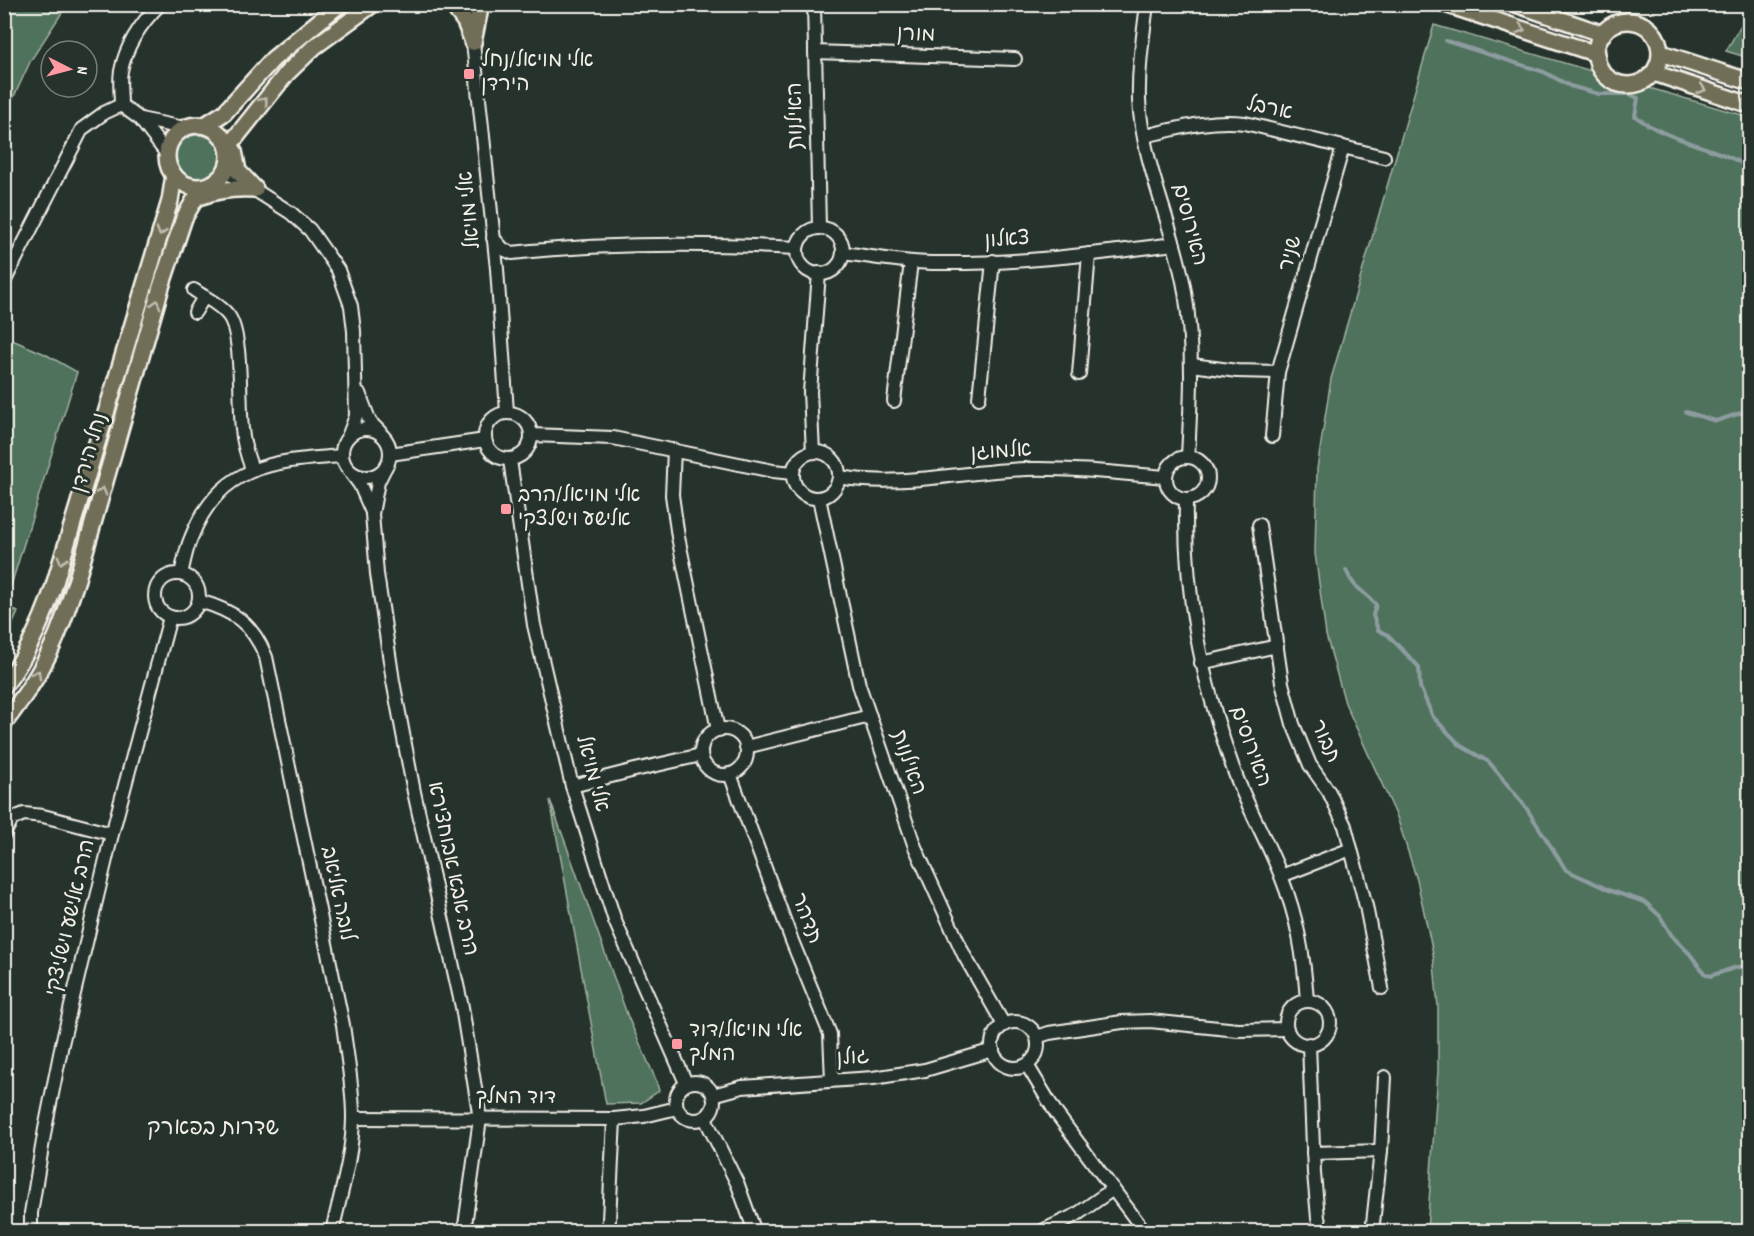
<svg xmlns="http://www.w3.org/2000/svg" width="1754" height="1236" viewBox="0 0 1754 1236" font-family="Dekko,'Playpen Sans Hebrew',sans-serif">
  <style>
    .green { fill: #50725d; stroke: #a2b2a2; stroke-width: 1.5 }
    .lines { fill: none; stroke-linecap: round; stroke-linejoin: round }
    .stream { stroke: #8d9c9f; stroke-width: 4 }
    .minor-casing { stroke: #f4f1e8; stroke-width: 16 }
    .major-casing { stroke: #f4f1e8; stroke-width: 20 }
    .minor { stroke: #26332d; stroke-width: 12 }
    .major { stroke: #716e59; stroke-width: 15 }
    .oneway { stroke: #c0bdaf }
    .poi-dot { fill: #ff9aa2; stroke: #26332d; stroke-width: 2 }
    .labels { text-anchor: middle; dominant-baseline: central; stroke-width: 6; stroke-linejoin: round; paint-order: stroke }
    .street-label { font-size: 21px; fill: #f4f1e8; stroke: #26332d }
    .poi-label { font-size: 21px; fill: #f4f1e8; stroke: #26332d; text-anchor: start }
    .neighbourhood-label { font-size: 22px; fill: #f4f1e8; stroke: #26332d }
  </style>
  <rect width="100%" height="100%" fill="#26332d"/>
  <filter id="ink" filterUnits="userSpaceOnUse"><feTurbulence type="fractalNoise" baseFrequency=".0167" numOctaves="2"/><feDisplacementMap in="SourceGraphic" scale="12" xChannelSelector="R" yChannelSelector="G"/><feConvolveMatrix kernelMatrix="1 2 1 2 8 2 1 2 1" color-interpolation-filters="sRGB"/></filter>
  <g filter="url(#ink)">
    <!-- green -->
    <g class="green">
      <polygon points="12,5 67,5 31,60 5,116 5,16"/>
      <polygon points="1749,11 1749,58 1726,51"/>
      <polygon points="1434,25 1749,117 1749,1231 1427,1231 1438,1071 1438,1007 1433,953 1417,880 1397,817 1345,703 1326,635 1315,553 1317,469 1331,379"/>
      <circle cx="198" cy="158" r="23"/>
      <polygon points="5,337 45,354 77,372 5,605 18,612 5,641"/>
      <polygon points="550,800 628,1017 656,1080 659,1091 641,1103 606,1104"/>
    </g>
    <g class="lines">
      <!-- stream -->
      <g class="stream">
        <path d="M1446,41L1544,72L1570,86L1599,94H1629L1638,98L1635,116C1668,142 1713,145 1748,167L1750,185"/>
        <polyline points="1686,412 1716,421 1750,410"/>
        <path d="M1346,570C1354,590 1364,590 1376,605L1373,615L1378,630L1388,635L1419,667L1420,687L1433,717L1461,746L1489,762L1525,806L1566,870L1611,891L1645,902L1660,916L1672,936L1690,954L1704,973L1710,976L1737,967H1750"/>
      </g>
      <!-- minor casing -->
      <g class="minor-casing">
        <g id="minor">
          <path d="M160,4C142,22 126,45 121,71C119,81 121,94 121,105L140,119L167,154"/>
          <polyline points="473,4 473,42 497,269 507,412"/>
          <polyline points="814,4 819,227"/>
          <path d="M1147,4C1143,37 1138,68 1139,100C1142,163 1175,229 1185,292C1194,347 1191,401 1188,456"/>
          <polyline points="815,52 1015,59"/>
          <polyline points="140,119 184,128"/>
          <path d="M1145,136C1179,128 1210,119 1245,123L1384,157"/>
          <polyline points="225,171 291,213 310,230 338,270 351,306 354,331 356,416 348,437"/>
          <circle cx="820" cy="251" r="23"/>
          <path d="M493,238L503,249L512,253C607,243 702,243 797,248"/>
          <path d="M843,253C874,257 906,263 938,263C1016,264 1097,254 1174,244"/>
          <polyline points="4,282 82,129 104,113 121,105"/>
          <path d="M194,290C205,298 220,304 228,315C243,333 239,403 242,429C243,443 247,456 252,469"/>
          <polyline points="195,312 204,297"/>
          <polyline points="1192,365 1237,371 1278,372"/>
          <polyline points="1079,374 1089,254"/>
          <polyline points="359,393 370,422 380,432"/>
          <polyline points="979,398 993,261"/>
          <polyline points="894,401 911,262"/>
          <circle cx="508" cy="436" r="23"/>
          <circle cx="366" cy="453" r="24"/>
          <polyline points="531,435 613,438 773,471 793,473"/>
          <polyline points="1272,436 1278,372 1343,147"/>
          <polyline points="674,450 672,495 678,537 718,730"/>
          <polyline points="813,452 810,392 819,273"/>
          <circle cx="816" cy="475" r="23"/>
          <polyline points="390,454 485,440"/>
          <circle cx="1187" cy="478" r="21"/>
          <polyline points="510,460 534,625 572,786 615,921 686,1083"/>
          <polyline points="385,468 378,482 372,514 377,574 393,681 414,792 462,1007 480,1119 464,1232"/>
          <polyline points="351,473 360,485 371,510"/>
          <path d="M839,477C902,488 964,471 1027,469C1073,468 1119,473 1165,477"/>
          <polyline points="819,498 859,685 915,847 964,955 1004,1025"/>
          <path d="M1186,499C1184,594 1201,678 1233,768C1246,805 1267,840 1281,876C1298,919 1304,956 1307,1001"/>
          <polyline points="1259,525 1282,683 1293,724 1310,765 1329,792 1345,826 1366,906 1382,988"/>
          <circle cx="177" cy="596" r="22"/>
          <path d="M181,574C184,562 186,549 191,538C220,464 273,461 342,456"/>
          <path d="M199,601C234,611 252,623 266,657L343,1025C347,1055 353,1087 353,1117C353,1154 340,1196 332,1232"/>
          <polyline points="1201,663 1277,646"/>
          <circle cx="724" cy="752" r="23"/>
          <polyline points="746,747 870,716"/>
          <polyline points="730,774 792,941 830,1034 832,1080"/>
          <polyline points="572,786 635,770 701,755"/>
          <polyline points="4,834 12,819 24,814 43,816 112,834"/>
          <polyline points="1281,876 1351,849"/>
          <circle cx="1308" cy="1023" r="22"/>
          <circle cx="1015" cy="1045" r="23"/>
          <polyline points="1037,1037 1049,1033 1122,1022 1150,1021 1238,1030 1287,1029"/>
          <polyline points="1309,1044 1314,1173 1318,1218 1322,1232"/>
          <polyline points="1027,1065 1056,1113 1145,1232"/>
          <circle cx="695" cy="1101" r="19"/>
          <polyline points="713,1095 742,1087 873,1078 925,1070 993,1050"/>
          <polyline points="353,1118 614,1119 644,1116 677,1108"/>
          <polyline points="705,1118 738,1185 755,1232"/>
          <polyline points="1313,1153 1381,1151"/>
          <polyline points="31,1232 31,1213 45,1129 62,1044 112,834 170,617"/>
          <polyline points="607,1232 609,1220 614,1119"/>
          <polyline points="1040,1232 1076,1215 1113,1189"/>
          <polyline points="1372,1232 1381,1151 1385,1077"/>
        </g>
      </g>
      <!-- major casing -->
      <g class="major-casing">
        <g id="major">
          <polyline points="452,4 465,22 473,42"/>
          <polyline points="1445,4 1597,54"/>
          <polyline points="1516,4 1603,34"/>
          <circle cx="1628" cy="53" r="32"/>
          <polyline points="473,42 481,4"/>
          <polyline points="1661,53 1750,82"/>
          <polyline points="1654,73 1750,105"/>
          <polyline points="205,125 224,113 273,59 340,4"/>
          <circle cx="198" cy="156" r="31"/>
          <polyline points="228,147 287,73 314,47 373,4"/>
          <polyline points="234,151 238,171 255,189"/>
          <path d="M202,196C219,189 237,188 255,189"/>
          <path d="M4,686C27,656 41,624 53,589L170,201L174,175"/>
          <path d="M4,723C19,703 34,683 45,661C59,635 68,606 77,579L161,287L184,218L202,187"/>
        </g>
      </g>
      <!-- minor -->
      <use href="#minor" class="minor"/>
      <!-- major -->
      <use href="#major" class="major"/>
    </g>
    <!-- one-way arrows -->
    <defs><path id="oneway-chevron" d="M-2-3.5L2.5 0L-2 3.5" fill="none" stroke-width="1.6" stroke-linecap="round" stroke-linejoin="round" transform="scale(1.5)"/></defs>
    <g class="oneway">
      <use href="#oneway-chevron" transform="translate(1521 29) rotate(18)"/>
      <use href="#oneway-chevron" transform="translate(1702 89) rotate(18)"/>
      <use href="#oneway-chevron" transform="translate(264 101) rotate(-50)"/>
      <use href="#oneway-chevron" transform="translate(161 232) rotate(107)"/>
      <use href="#oneway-chevron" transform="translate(156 304) rotate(-74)"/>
      <use href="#oneway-chevron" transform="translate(102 491) rotate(-74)"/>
      <use href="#oneway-chevron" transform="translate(62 560) rotate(107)"/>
      <use href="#oneway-chevron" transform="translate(37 674) rotate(-60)"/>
    </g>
  </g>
  <!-- markers -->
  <g class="poi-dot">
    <rect x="463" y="68" width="12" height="12" rx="3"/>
    <rect x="500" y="503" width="12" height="12" rx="3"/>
    <rect x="671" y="1038" width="12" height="12" rx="3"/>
  </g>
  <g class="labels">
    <!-- street labels -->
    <g class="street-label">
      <text transform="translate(916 36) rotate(2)">מורן</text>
      <text transform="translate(1269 110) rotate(12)">ארבל</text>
      <text transform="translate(797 116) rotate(-91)">האילנות</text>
      <text transform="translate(471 210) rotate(-96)">אלי מויאל</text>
      <text transform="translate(1188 225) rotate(75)">האירוסים</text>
      <text transform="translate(1007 241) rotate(-4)">צאלון</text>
      <text transform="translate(1292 254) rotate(-74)">שניר</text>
      <text transform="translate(91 453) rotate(-74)">נחל הירדן</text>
      <text transform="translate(1001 453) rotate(-4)">אלמוגן</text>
      <text transform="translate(1324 742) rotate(65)">תבור</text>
      <text transform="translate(1249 747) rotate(70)">האירוסים</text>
      <text transform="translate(907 763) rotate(71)">האילנות</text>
      <text transform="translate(591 774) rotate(75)">אלי מויאל</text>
      <text transform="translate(451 869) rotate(78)">הרב אבא אבוחצירא</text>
      <text transform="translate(336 894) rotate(78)">לובה אליאב</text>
      <text transform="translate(72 918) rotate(-77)">הרב אלישע וישליצקי</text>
      <text transform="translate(805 919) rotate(69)">תדהר</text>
      <text transform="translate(853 1059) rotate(-4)">גולן</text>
      <text x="516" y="1099">דוד המלך</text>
    </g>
    <!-- poi labels -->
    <g class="poi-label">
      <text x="481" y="62">אלי מויאל/נחל<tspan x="481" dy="24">הירדן</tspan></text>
      <text x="518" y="497">אלי מויאל/הרב<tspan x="518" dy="24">אלישע וישלצקי</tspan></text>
      <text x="689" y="1032">אלי מויאל/דוד<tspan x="689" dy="24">המלך</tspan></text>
    </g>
    <!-- neighbourhood labels -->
    <g class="neighbourhood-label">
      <text x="213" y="1129">שדרות בפארק</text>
    </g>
  </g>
  <!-- margin -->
  <rect width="1754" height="1236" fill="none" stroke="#26332d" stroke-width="24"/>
  <rect x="12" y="12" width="1730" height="1212" fill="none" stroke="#f4f1e8" stroke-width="2" filter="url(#ink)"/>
  <!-- north arrow -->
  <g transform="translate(69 69) rotate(96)"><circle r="28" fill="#26332d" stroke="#787f78" stroke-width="1.5"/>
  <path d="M0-4.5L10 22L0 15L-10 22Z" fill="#ff9aa2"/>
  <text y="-9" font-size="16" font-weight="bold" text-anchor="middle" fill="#f4f1e8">N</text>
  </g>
</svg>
